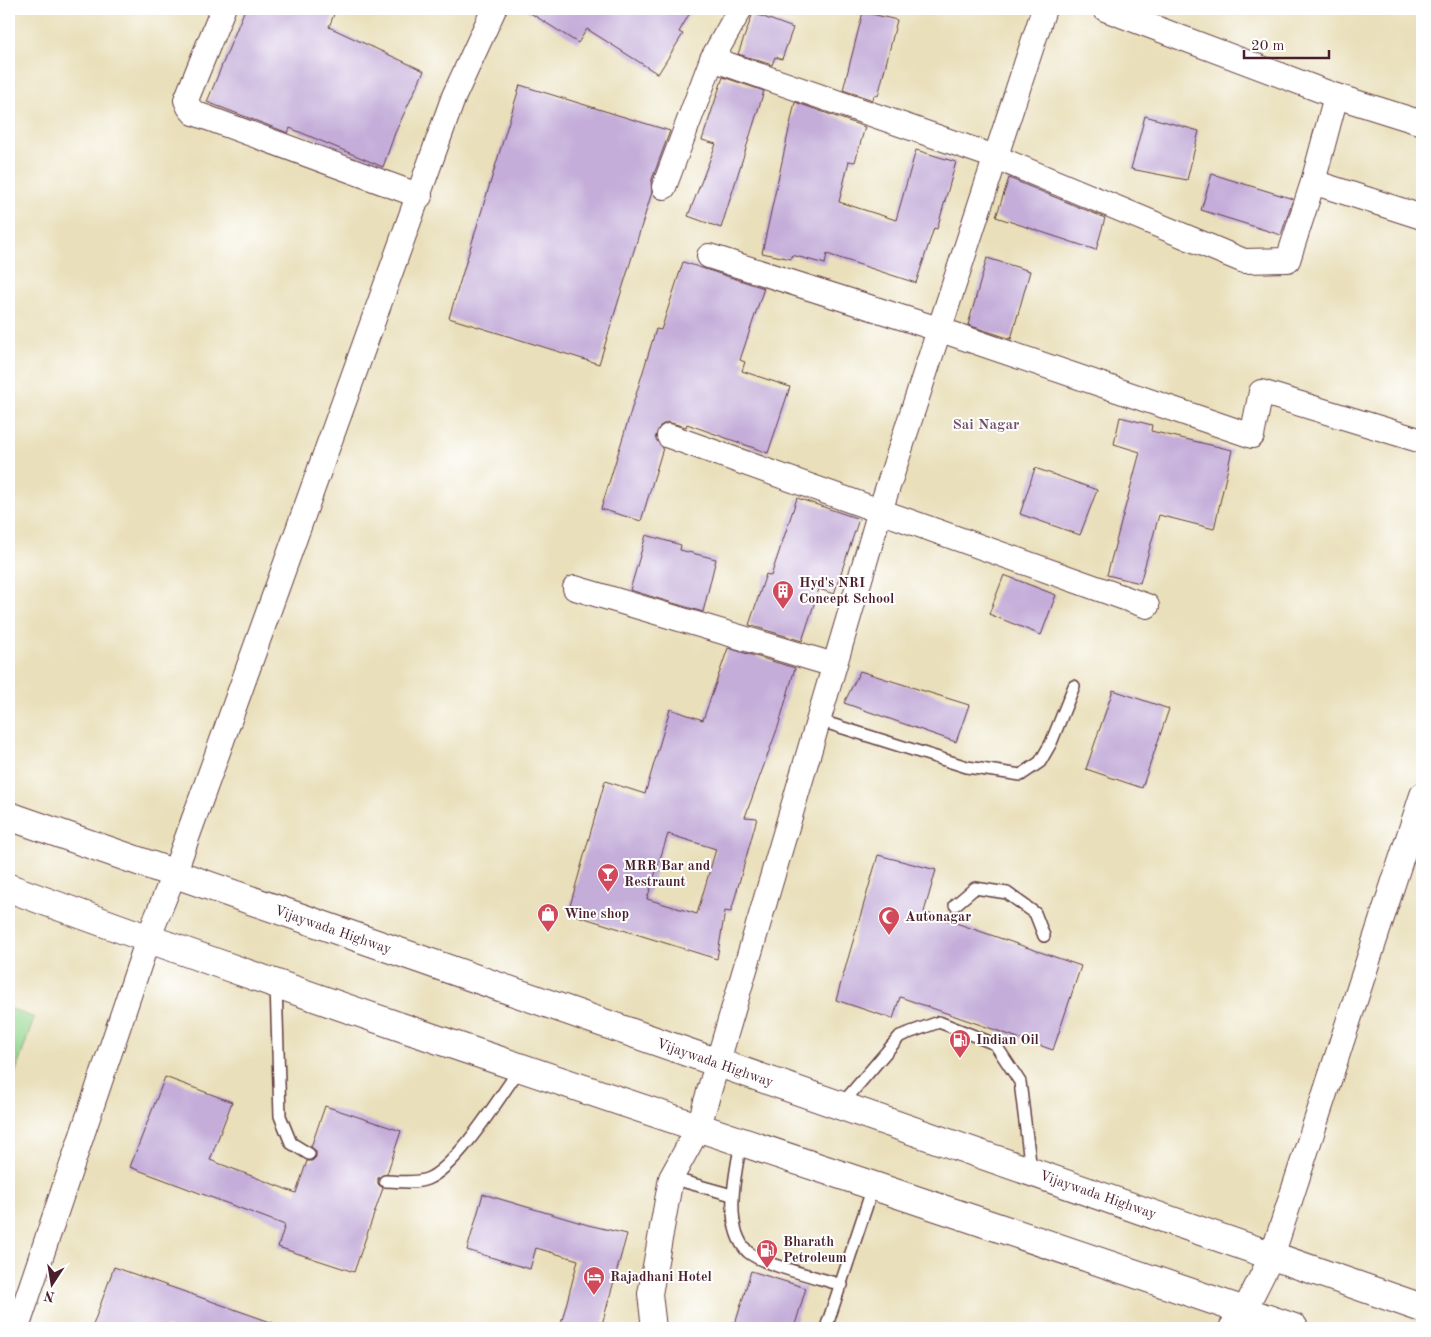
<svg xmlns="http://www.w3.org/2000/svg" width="1431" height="1337" viewBox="0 0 1431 1337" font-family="'Old Standard TT',serif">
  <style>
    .park { fill: #94d78f; stroke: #6f7b5d }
    .building { fill: #c4add9; fill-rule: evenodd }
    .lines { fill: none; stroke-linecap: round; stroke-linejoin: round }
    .service-casing { stroke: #623c40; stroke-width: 14 }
    .minor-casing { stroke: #623c40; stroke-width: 26 }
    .trunk-casing { stroke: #623c40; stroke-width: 30 }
    .service { stroke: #fff; stroke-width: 11 }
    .minor { stroke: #fff; stroke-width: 24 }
    .trunk { stroke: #fff; stroke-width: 28 }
    .labels { text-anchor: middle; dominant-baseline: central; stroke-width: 4; stroke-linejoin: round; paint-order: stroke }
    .poi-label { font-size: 14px; font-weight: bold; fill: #4a1f2b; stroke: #fff; text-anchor: start }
    .street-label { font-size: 14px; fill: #4a1f2b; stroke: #fff }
    .neighbourhood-label { font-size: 15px; font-weight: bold; fill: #755168; stroke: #fff }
  </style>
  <rect width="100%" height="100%" fill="#fff"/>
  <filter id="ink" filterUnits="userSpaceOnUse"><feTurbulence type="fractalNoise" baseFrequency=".02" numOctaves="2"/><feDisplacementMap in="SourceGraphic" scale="10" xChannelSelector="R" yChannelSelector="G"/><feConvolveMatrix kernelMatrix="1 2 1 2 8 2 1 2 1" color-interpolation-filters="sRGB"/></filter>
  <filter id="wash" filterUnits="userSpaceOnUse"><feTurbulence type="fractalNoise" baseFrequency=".0096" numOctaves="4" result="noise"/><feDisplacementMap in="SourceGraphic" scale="20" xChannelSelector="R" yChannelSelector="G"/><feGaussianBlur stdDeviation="1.12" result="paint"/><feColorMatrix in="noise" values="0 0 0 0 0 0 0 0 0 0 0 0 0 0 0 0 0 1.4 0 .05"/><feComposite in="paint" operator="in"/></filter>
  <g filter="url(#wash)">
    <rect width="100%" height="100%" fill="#e9dfba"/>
    <!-- park -->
    <polygon class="park" points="9,1008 34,1018 9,1091"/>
    <g id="blocks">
      <!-- building -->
      <g class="building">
        <polygon points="245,9 336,9 329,27 424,71 395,133 383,167 290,128 288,133 207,102"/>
        <polygon points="524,9 692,9 679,32 683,34 658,74 587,29 578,43"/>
        <polygon points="863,12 897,20 878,96 874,95 873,100 843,90"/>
        <polygon points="753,13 793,28 782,59 775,57 772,65 738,54"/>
        <polygon points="723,77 764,91 721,228 688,216 716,144 702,140"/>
        <polygon points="520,85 670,131 651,182 652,192 599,364 449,318"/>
        <polygon points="795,102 865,127 855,162 849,161 839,202 896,220 916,150 956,162 937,229 934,228 916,283 827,254 825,264 792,255 791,259 762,253"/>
        <polygon points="1145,116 1199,131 1187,180 1131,169"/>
        <polygon points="1212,174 1293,199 1281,235 1201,210"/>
        <polygon points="1009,178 1105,218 1096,250 996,217"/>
        <polygon points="987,258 1030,271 1011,339 968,325"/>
        <polygon points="683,262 764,288 740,360 745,362 742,371 790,387 768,453 687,424 686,427 667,422 660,426 655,438 663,448 641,521 601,509 656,329 661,330"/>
        <polygon points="1120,417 1152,425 1151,431 1232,450 1214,529 1159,515 1140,583 1107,575 1140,452 1114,444"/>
        <polygon points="1035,468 1097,490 1080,535 1020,514"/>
        <polygon points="797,498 859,519 834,594 819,589 802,641 749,625 766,574 771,576"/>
        <polygon points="646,535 681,545 680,550 716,559 703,612 630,590"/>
        <polygon points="1004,575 1056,595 1041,635 989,614"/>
        <path d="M728,648L795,668L779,724L745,817L757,818L731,912L725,911L717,959L568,913L605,781L645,794L670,709L703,720ZM668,834L716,849L697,914L647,899Z"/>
        <polygon points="860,671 969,705 956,742 844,703"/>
        <polygon points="1113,690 1169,709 1142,788 1086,769"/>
        <polygon points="878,855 936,870 924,912 1081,966 1053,1050 900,997 893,1019 836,1000"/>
        <polygon points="165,1077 232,1102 210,1160 296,1193 307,1161 312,1161 316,1157 316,1151 311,1147 325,1106 401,1131 387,1174 378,1178 378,1184 383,1188 354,1272 278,1247 285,1225 130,1167"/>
        <polygon points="483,1194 588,1225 627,1234 601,1328 560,1328 578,1260 536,1248 530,1269 467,1250"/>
        <polygon points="114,1267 279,1325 278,1328 92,1328"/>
        <polygon points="751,1271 806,1288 794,1328 734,1328"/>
      </g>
    </g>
  </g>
  <g filter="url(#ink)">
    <use href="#blocks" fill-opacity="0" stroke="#623c40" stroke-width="1"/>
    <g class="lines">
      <!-- service casing -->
      <g class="service-casing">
        <g id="service">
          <polyline points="818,720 967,767 1021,775 1040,762 1051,743 1074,686"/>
          <polyline points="955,905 975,888 1007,893 1035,913 1044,936"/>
          <polyline points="276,984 280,1116 291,1143 309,1154"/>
          <polyline points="841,1105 900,1036 939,1022 995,1044 1020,1082 1031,1170"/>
          <path d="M741,1143C735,1173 723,1229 748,1252C763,1265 820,1278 842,1285"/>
          <polyline points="671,1178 732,1195"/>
          <path d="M385,1181C398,1181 414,1184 427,1179C457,1167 501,1095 521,1067"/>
          <polyline points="826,1328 873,1187"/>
        </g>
      </g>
      <!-- minor casing -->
      <g class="minor-casing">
        <g id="minor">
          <polyline points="223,9 186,100 189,107 194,113 420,196"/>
          <polyline points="1105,9 1336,96 1422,123"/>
          <polyline points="712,59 995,157 1244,261 1288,260 1313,182 1336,96"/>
          <polyline points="1313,182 1422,217"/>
          <polyline points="664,187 712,59 740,9"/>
          <polyline points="709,256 938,329 1252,436 1261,392 1422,441"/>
          <polyline points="669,436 1147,606"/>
          <polyline points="575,588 834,665"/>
          <polyline points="17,1328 148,939 174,874 454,96 494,9"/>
          <polyline points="654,1328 650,1294 671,1178 698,1129 880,511 1044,9"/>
          <polyline points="1231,1328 1244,1311 1272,1256 1422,795"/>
        </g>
      </g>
      <!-- trunk casing -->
      <g class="trunk-casing">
        <g id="trunk">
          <polyline points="9,816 1422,1308"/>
          <path d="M9,888C434,1045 866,1180 1294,1328"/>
        </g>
      </g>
      <!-- service -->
      <use href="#service" class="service"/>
      <!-- minor -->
      <use href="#minor" class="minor"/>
      <!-- trunk -->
      <use href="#trunk" class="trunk"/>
    </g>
  </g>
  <!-- icons -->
  <defs>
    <g id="building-pin" transform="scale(1.125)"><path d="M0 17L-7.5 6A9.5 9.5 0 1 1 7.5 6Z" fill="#d1495b" stroke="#fff"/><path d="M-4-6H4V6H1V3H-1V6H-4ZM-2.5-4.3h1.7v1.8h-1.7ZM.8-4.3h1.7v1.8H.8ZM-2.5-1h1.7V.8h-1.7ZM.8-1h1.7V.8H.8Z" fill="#fff"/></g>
    <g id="bar-pin" transform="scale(1.125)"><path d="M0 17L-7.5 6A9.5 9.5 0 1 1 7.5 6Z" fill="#d1495b" stroke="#fff"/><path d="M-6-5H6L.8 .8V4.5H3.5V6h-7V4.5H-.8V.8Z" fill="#fff"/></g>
    <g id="shop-pin" transform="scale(1.125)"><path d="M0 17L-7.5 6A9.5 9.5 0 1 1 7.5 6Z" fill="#d1495b" stroke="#fff"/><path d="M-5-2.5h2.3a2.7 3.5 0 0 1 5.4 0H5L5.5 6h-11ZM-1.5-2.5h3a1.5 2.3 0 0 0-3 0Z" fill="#fff"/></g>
    <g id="mosque-pin" transform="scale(1.125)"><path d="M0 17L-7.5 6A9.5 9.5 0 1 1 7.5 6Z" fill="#d1495b" stroke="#fff"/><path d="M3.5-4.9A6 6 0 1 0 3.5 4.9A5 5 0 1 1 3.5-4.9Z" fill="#fff"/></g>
    <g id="fuel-pin" transform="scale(1.125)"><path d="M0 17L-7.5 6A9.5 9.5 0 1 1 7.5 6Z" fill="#d1495b" stroke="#fff"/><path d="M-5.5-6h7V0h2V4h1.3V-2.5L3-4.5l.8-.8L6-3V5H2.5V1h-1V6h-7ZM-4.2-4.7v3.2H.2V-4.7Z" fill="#fff"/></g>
    <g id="hotel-pin" transform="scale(1.125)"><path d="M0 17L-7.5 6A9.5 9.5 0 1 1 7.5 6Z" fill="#d1495b" stroke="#fff"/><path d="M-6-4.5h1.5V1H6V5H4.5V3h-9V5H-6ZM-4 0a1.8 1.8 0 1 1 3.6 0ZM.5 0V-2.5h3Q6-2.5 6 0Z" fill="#fff"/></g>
  </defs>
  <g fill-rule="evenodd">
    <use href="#building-pin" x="783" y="591"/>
    <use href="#bar-pin" x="608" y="874"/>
    <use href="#shop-pin" x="548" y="914"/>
    <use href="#mosque-pin" x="889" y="917"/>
    <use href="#fuel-pin" x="960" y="1040"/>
    <use href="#fuel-pin" x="767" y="1250"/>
    <use href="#hotel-pin" x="594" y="1277"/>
  </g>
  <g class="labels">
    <!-- poi labels -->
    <g class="poi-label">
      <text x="799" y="583">Hyd's NRI<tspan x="799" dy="16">Concept School</tspan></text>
      <text x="624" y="866">MRR Bar and<tspan x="624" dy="16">Restraunt</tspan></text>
      <text x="564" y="914">Wine shop</text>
      <text x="905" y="917">Autonagar</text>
      <text x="976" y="1040">Indian Oil</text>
      <text x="783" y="1242">Bharath<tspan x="783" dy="16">Petroleum</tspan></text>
      <text x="610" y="1277">Rajadhani Hotel</text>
    </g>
    <!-- street labels -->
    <g class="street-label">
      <text transform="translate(333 930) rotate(19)">Vijaywada Highway</text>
      <text transform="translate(715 1063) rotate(19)">Vijaywada Highway</text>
      <text transform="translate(1098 1195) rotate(19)">Vijaywada Highway</text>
    </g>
    <!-- neighbourhood labels -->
    <g class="neighbourhood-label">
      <text x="986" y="425">Sai Nagar</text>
    </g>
  </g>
  <!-- margin -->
  <rect width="1431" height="1337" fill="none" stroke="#fff" stroke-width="30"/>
  <!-- north arrow -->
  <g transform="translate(52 1284) rotate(192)" stroke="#ffffff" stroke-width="4" paint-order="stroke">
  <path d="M0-4L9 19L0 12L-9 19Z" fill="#4a1f2b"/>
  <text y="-8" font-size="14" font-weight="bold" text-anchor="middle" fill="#4a1f2b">N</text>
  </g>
  <!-- scale -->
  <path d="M1244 50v8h85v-8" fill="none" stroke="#4a1f2b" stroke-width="2.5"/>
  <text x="1251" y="50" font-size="15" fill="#4a1f2b" stroke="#ffffff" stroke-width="4" paint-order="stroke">20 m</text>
</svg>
